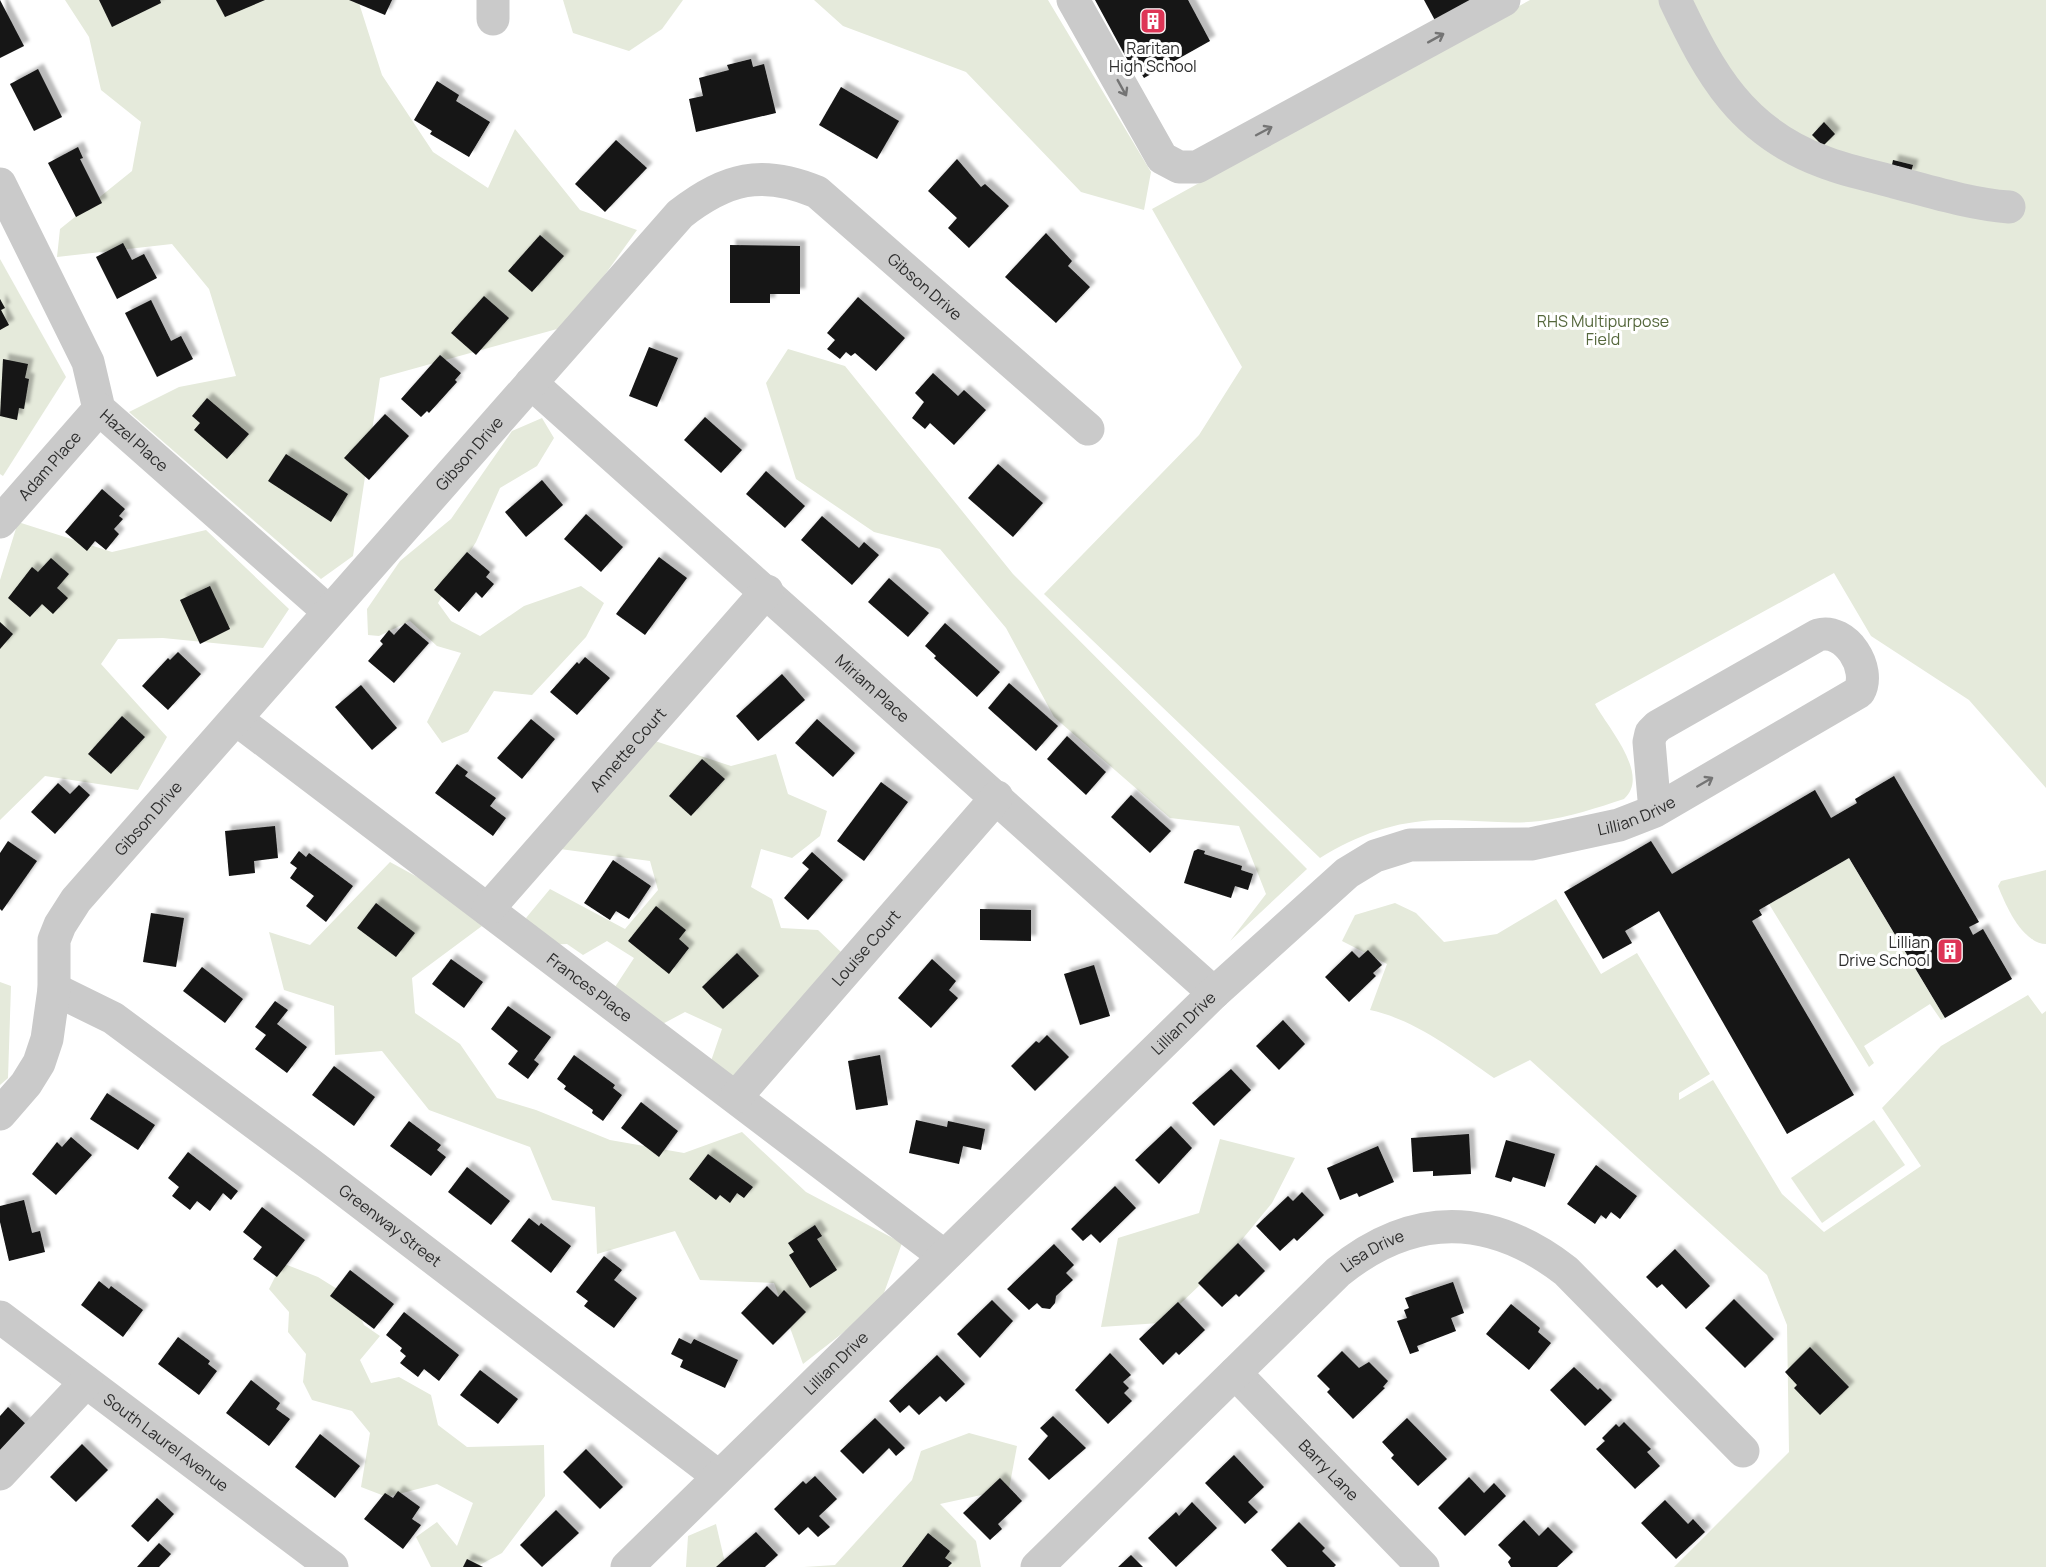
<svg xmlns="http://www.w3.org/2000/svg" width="2046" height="1567" viewBox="0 0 2046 1567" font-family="Manrope,sans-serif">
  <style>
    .green { fill: #e5eadb }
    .building { fill: #141414; filter: url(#shadow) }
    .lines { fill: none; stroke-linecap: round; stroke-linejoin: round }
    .minor { stroke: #cacaca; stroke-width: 33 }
    .oneway { stroke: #747474 }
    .labels { text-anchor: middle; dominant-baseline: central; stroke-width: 6; stroke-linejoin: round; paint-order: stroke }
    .poi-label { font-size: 16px; fill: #2d2d2d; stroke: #fff }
    .street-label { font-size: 16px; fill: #2d2d2d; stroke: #fff }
    .park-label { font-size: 16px; fill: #55673c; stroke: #fff }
  </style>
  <defs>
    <filter id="shadow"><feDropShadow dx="5.5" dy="-5.5" stdDeviation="1.5" flood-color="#0004"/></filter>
  </defs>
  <rect width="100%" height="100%" fill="#fff"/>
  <!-- green -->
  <g class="green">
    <polygon points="65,0 358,0 382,75 433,152 488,188 515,129 580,210 637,230 568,326 380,378 353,556 321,579 129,412 179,387 236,376 209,289 172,244 57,257 60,229 132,171 141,122 101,90 89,37"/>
    <polygon points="563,0 683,0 662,29 629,51 573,33"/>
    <polygon points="814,0 1048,0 1151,172 1144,210 1081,192 966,72 843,26"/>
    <path d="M1530,0H2046V788L1969,700L1871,636L1834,573L1595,704C1608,728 1651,775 1624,799C1597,808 1569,817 1540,821C1507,825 1473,819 1440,820C1395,821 1357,835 1320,858L1044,594L1199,435L1242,367L1152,209Z"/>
    <polygon points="0,259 66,377 3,476 0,474"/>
    <polygon points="788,349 845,366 1013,574 1307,869 1230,941 1266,894 1239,826 1170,818 1054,717 1006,628 940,549 874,532 796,479 766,383"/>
    <polygon points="542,418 554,438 537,466 500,488 476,542 438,603 451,621 480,636 524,606 581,586 604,603 586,637 532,695 494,691 468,732 442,743 427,722 461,653 437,646 410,621 379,636 368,635 367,609 400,561 451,519 512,431"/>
    <polygon points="18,522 112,552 206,530 289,609 263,648 163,638 118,639 101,664 167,737 138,790 45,776 0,820 0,580"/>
    <polygon points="655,741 731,766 776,754 788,794 827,811 820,836 792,858 761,849 751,887 772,899 781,928 818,930 842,953 728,1084 711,1061 722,1029 685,1012 655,1028 611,993 634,958 607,941 583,955 567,944 541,945 526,918 550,889 625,929 658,890 650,861 560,849"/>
    <polygon points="1849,858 1945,1018 1941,1020 1930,1004 1864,1046 1874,1063 1869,1067 1769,904"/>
    <polygon points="390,862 450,895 482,926 412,978 415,1013 460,1044 497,1098 536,1110 610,1140 684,1153 742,1132 806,1192 902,1243 880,1304 803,1364 774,1283 700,1280 675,1231 597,1254 595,1207 552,1200 530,1147 429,1110 382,1051 335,1055 334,1006 284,990 269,932 310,945"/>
    <path d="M2046,870V944C2022,943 2006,906 1998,886L2001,881Z"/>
    <path d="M1556,899L1601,974L1637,953L1710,1074L1679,1093V1100L1713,1080L1782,1194L1824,1232L1921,1166L1882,1108L1941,1046L2028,995L2042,1014L2046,1011V1567H1674L1789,1452L1787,1325L1767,1275L1530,1060L1494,1078C1455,1051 1416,1020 1370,1010L1387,964L1342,941L1355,915L1395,903L1416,913L1444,942L1497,934Z"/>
    <polygon points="0,982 11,986 8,1078 0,1085"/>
    <polygon points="1874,1120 1905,1165 1822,1223 1791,1178"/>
    <polygon points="1220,1139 1295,1158 1272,1203 1222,1264 1160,1323 1101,1327 1118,1238 1199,1213"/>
    <polygon points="282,1263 318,1277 353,1299 364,1325 380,1336 360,1360 371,1383 399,1377 431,1395 438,1425 467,1447 544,1445 545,1496 502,1553 476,1567 431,1567 416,1537 437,1522 457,1546 473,1503 437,1484 387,1497 361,1487 370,1433 352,1411 312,1400 303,1382 306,1354 288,1332 289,1312 269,1289"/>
    <polygon points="969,1433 1017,1446 1009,1489 940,1504 976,1541 981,1567 804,1567 835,1565 912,1480 921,1451"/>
    <polygon points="716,1524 726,1567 686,1567 688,1536"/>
  </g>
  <!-- building -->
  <g class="building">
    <polygon points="0,0 24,46 0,58"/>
    <polygon points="99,0 160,0 161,3 112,27"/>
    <polygon points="216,0 265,0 225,17"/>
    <polygon points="349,0 392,0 385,15"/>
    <polygon points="1095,0 1188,0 1210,41 1144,78 1138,68 1133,70"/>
    <polygon points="1424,0 1486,0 1438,26"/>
    <polygon points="751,59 753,67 764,64 776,113 696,132 689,99 703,96 699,78 729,70 727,65"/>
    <polygon points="38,69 62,117 34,131 10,84"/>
    <polygon points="437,81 459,95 456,101 490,122 469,157 430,134 432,131 414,120"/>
    <polygon points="841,87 899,121 877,159 819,125"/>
    <polygon points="1824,122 1835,134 1823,146 1812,135"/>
    <polygon points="616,140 647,168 605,212 575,184"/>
    <polygon points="78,147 83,158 80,159 102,203 76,217 48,163"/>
    <polygon points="957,159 981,187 985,184 1009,206 969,248 948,228 957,218 928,191"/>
    <polygon points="1893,160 1913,165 1910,175 1891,170"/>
    <polygon points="1046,233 1072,261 1068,266 1090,287 1056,323 1005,277"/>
    <polygon points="540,235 564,256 532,292 508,271"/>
    <polygon points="123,243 132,260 144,254 157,278 117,299 96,257"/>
    <polygon points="730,245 800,246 800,294 770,294 770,303 730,303"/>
    <polygon points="484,296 509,318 476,355 451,333"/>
    <polygon points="858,297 905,338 876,371 855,353 851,356 846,352 840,359 827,349 835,340 827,333"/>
    <polygon points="0,299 5,308 1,310 9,325 0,330"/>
    <polygon points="151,300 171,341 181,336 193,359 157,377 125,313"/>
    <polygon points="649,347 678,358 657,407 629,396"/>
    <polygon points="440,355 461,373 455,380 457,382 429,413 427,411 421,417 401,399"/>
    <polygon points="3,359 28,364 25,378 29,379 24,409 19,408 17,420 0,416"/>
    <polygon points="933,373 958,396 964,390 986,410 954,445 930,423 925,429 912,418 924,402 915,393"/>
    <polygon points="207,398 249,434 227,459 194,430 200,423 192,416"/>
    <polygon points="385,414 409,436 369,480 344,458"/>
    <polygon points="705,417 742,450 721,473 684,440"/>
    <polygon points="286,454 348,494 331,522 268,481"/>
    <polygon points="998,464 1043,503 1013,537 968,498"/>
    <polygon points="766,471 805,506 785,528 746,494"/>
    <polygon points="542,480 563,505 526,537 505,512"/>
    <polygon points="102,489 125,509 119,516 123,519 114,529 119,534 106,550 95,541 87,551 65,532"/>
    <polygon points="586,514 623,547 601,572 564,539"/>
    <polygon points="822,516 859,548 864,542 879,555 852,585 801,540"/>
    <polygon points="467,552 490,572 486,577 494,584 482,598 476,592 459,612 434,590"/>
    <polygon points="659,557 687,578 645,635 616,614"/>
    <polygon points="51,558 69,574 57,588 68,598 53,614 42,604 30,617 8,598 32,567 38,572"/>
    <polygon points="889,578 929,613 908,637 868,602"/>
    <polygon points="210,586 230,629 200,644 180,600"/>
    <polygon points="0,622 13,634 0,649"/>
    <polygon points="405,623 429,643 394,683 368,661 383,644 380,641 389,630 394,635"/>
    <polygon points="945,623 1000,672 977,697 934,658 936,656 925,646"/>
    <polygon points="178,652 201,674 168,710 142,686 168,658 170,660"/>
    <polygon points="585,657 610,678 577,715 550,692 577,662 579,664"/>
    <polygon points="782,674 805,700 758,741 736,716"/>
    <polygon points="1009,683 1058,726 1036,751 988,708"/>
    <polygon points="361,685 397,728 372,750 335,707"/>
    <polygon points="122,716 145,737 111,774 88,754"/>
    <polygon points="531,719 555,739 522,779 497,758"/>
    <polygon points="817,719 855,753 833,777 795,743"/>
    <polygon points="1067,736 1106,772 1086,795 1047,759"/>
    <polygon points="702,759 725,779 691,816 669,796"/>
    <polygon points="457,764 468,772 465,776 496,798 490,806 506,818 493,836 435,793"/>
    <polygon points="1894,776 1979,922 1969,927 1973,935 1983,929 2012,979 1945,1018 1849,858 1759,910 1762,915 1752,921 1854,1095 1787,1134 1659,911 1625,931 1632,943 1603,959 1564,892 1651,841 1672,874 1815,790 1831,818 1857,803 1855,799"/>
    <polygon points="881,782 908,802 864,861 837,841"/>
    <polygon points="58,783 70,794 79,785 90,795 55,834 31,812"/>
    <polygon points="1131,795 1171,831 1150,853 1111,817"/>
    <polygon points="275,826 278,858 254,861 255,873 229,876 225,831"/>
    <polygon points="8,841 37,861 2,911 0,909 0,853"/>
    <polygon points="1198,849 1205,851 1204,854 1242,866 1241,870 1253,874 1248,890 1235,886 1231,898 1184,883 1194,851"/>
    <polygon points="299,851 306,857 309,853 353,886 326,922 306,906 314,896 290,878 297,868 290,863"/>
    <polygon points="812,852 843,880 808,920 784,898 809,869 802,863"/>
    <polygon points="613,860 651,886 629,919 616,911 610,920 584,903"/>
    <polygon points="376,903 415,933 396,957 357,928"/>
    <polygon points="656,906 686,930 679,939 689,948 669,974 628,941"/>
    <polygon points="980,909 1031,910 1031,941 980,940"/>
    <polygon points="151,913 184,918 176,967 143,962"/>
    <polygon points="1368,950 1382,965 1373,973 1376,976 1349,1002 1325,977 1352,951 1359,958"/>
    <polygon points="737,953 759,976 723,1009 702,987"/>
    <polygon points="451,959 483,982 464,1008 432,984"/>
    <polygon points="932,959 956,981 949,990 958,998 931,1028 898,998"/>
    <polygon points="1094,965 1110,1016 1080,1025 1064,974"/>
    <polygon points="202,967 243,999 225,1023 183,991"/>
    <polygon points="275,1001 288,1010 277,1024 307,1047 287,1073 255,1049 266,1035 255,1027"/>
    <polygon points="508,1006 551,1037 534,1060 539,1064 528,1079 508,1064 518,1051 491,1029"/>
    <polygon points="1283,1020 1305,1044 1279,1070 1256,1046"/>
    <polygon points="1047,1035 1069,1057 1035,1091 1011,1066 1036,1041 1039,1043"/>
    <polygon points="574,1055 615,1085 613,1088 622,1095 603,1121 592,1113 593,1110 564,1089 566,1086 557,1079"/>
    <polygon points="880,1055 888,1105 856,1110 848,1061"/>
    <polygon points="334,1066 375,1097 354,1126 312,1095"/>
    <polygon points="1231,1069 1251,1090 1214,1126 1192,1103"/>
    <polygon points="107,1093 155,1125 138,1150 90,1119"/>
    <polygon points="641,1102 678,1131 659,1157 621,1128"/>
    <polygon points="916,1120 947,1127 948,1121 985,1129 981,1150 963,1146 959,1164 909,1153"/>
    <polygon points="409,1121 441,1145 437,1150 446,1157 431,1176 390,1146"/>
    <polygon points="1171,1126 1192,1148 1159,1184 1135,1160"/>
    <polygon points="1469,1134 1471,1174 1433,1176 1433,1171 1413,1172 1411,1138"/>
    <polygon points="71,1137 92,1155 56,1195 32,1174 57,1142 62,1147"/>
    <polygon points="1506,1140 1555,1154 1545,1187 1513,1177 1511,1182 1495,1177"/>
    <polygon points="1378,1146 1394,1182 1359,1197 1357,1193 1340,1200 1327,1168"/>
    <polygon points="188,1152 238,1191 231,1200 223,1193 210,1211 197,1201 190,1210 172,1196 179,1187 168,1178"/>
    <polygon points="708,1154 753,1187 744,1198 737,1193 730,1203 720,1195 716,1200 689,1179"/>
    <polygon points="1596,1165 1637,1196 1620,1219 1611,1212 1606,1219 1601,1215 1595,1224 1567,1204"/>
    <polygon points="467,1167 510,1201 491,1225 448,1192"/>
    <polygon points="1115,1186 1136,1208 1100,1243 1091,1234 1083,1241 1071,1229"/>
    <polygon points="1302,1192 1324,1215 1297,1241 1294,1238 1280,1251 1256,1226 1288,1196 1293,1201"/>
    <polygon points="24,1200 32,1233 40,1231 45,1252 9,1261 0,1222 0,1206"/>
    <polygon points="262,1207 305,1240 277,1277 253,1259 262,1247 243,1232"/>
    <polygon points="529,1218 539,1226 541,1223 571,1246 551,1273 511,1241"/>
    <polygon points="815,1225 822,1236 817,1239 837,1270 810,1288 789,1255 794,1252 788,1243"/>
    <polygon points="1238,1243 1265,1271 1239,1297 1236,1294 1222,1307 1198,1283"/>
    <polygon points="1054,1244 1074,1265 1066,1273 1073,1280 1056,1296 1055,1303 1050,1309 1042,1308 1037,1303 1029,1310 1007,1289"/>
    <polygon points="1675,1249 1710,1286 1686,1309 1662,1284 1657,1288 1646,1277"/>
    <polygon points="604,1256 622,1270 614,1280 637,1298 614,1328 584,1306 588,1301 576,1292"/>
    <polygon points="350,1270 394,1304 374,1329 330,1296"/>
    <polygon points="99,1281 109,1289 111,1286 143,1310 123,1337 81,1305"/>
    <polygon points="1453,1282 1464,1313 1451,1318 1456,1331 1417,1346 1419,1351 1410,1354 1397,1321 1407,1318 1404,1310 1409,1308 1405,1298"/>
    <polygon points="767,1286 778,1297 784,1290 806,1312 773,1345 741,1313"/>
    <polygon points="1734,1299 1774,1339 1745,1368 1705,1328"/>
    <polygon points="992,1300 1013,1321 980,1358 957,1334"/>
    <polygon points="1178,1302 1205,1330 1179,1355 1176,1352 1163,1365 1139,1339"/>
    <polygon points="1511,1304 1540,1328 1538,1332 1551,1343 1529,1370 1486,1334"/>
    <polygon points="404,1312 459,1355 439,1381 424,1369 418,1377 400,1363 406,1356 400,1351 402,1348 386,1335"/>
    <polygon points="178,1337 210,1361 208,1364 217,1371 199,1395 158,1364"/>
    <polygon points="679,1338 691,1344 694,1339 738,1360 725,1388 680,1367 683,1360 671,1354"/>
    <polygon points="1810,1347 1849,1387 1820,1415 1794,1388 1797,1385 1785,1372"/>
    <polygon points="1342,1351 1359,1368 1369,1362 1388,1381 1383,1387 1385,1388 1353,1419 1327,1392 1330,1389 1317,1376"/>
    <polygon points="1110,1353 1131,1375 1123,1382 1129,1388 1124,1393 1132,1401 1108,1424 1075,1390"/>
    <polygon points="937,1355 965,1384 946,1402 940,1396 919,1415 909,1405 900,1413 889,1401"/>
    <polygon points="1574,1367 1598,1390 1600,1388 1612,1400 1585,1426 1550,1390"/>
    <polygon points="480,1370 518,1399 498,1424 460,1395"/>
    <polygon points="251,1380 280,1403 276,1409 290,1419 269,1446 226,1413"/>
    <polygon points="8,1407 30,1428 0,1460 0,1416"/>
    <polygon points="1053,1416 1086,1448 1049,1480 1028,1459 1048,1436 1040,1428"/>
    <polygon points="875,1418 905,1448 896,1456 889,1448 863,1474 840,1451"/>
    <polygon points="1407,1418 1447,1459 1418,1486 1391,1458 1394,1455 1382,1442"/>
    <polygon points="1624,1422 1651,1449 1647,1452 1660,1466 1635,1489 1596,1449 1605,1441 1602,1438 1616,1424 1619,1427"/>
    <polygon points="320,1434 360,1466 335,1498 295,1467"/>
    <polygon points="82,1444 108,1470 76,1502 50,1477"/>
    <polygon points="586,1449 623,1487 600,1509 563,1472"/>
    <polygon points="1234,1455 1264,1487 1248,1502 1258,1512 1245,1524 1205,1483"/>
    <polygon points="815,1476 837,1499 819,1516 830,1527 818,1537 808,1527 799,1535 774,1509 803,1481 806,1484"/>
    <polygon points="1469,1477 1484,1493 1494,1483 1506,1496 1465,1536 1438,1508"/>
    <polygon points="1000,1478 1022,1501 998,1524 1002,1529 990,1540 963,1513"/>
    <polygon points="398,1491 420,1507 412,1519 421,1525 403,1549 364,1519 385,1493 393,1498"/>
    <polygon points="157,1498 174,1514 148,1542 131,1526"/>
    <polygon points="1665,1500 1688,1524 1693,1519 1705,1532 1676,1559 1641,1523"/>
    <polygon points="1192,1502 1217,1528 1176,1567 1148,1538 1176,1512 1179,1516"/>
    <polygon points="556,1510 579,1533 542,1567 520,1545"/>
    <polygon points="1524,1520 1539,1536 1548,1527 1573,1552 1557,1567 1511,1567 1508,1562 1511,1558 1498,1545"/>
    <polygon points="1299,1522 1325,1548 1322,1551 1336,1565 1334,1567 1287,1567 1271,1550"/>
    <polygon points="756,1532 778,1555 765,1567 716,1567"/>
    <polygon points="928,1533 950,1551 945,1558 952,1563 948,1567 902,1567"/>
    <polygon points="159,1543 171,1554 159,1567 137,1567"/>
    <polygon points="1131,1555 1143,1567 1118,1567"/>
    <polygon points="467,1559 483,1567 463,1567"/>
  </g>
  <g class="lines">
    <!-- minor -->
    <g class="minor">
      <polyline points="493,0 493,19"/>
      <polyline points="1073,0 1162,158 1179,167 1197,167 1504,0"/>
      <path d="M1675,0C1710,74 1742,132 1824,162C1846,171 1871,175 1894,182C1932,192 1970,204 2009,207"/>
      <path id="s1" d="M0,184L88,362L99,409L328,611"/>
      <path id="s2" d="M531,383L1214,993"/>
      <path id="s3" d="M0,522L99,409"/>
      <path id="s4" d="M236,719L944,1256"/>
      <path id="s5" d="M488,909L767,591"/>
      <path id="s6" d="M54,989L113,1018L310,1164L718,1476"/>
      <path id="s7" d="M736,1097L997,797"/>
      <path id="s8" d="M0,1114L26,1084L39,1063L47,1039L54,989V940L60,925L76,900L680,214C726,178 762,169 817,192L1088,429"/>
      <path id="s9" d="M0,1317L332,1567"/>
      <path id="s10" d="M1235,1373L1423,1567"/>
      <polyline points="0,1474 86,1382"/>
      <path id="s11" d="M627,1567L1214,993L1347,873L1375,856L1410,845L1531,844L1619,825L1655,811L1859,692C1872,669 1846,627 1818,635L1658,726L1651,733L1649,742L1655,811"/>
      <path id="s12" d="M1037,1567L1338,1272C1413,1211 1490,1212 1566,1271L1743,1451"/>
    </g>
  </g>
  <!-- one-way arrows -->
  <defs><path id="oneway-shaft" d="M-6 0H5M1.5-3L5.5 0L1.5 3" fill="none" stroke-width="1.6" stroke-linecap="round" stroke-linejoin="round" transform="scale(1.5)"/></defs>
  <g class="oneway">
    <use href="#oneway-shaft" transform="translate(1436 38) rotate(-29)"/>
    <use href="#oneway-shaft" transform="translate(1122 88) rotate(61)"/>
    <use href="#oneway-shaft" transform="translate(1264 131) rotate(-28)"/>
    <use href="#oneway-shaft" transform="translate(1705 782) rotate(-30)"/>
  </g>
  <!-- icons -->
  <defs>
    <g id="building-square" transform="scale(1.35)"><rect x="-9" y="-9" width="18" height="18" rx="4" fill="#de3556" stroke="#fff"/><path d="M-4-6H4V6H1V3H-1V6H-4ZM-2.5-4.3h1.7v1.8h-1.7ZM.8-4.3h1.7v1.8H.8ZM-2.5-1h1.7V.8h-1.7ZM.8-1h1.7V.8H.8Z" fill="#fff"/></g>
  </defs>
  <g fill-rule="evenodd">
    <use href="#building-square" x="1153" y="21"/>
    <use href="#building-square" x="1950" y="951"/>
  </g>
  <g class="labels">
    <!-- poi labels -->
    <g class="poi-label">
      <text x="1153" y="48">Raritan<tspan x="1153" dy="18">High School</tspan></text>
      <text x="1930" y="942" text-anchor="end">Lillian<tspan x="1930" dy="18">Drive School</tspan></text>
    </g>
    <!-- street labels -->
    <g class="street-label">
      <text stroke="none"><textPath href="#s8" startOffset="1440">Gibson Drive</textPath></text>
      <text stroke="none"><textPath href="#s1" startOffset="294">Hazel Place</textPath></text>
      <text stroke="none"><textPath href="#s8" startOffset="830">Gibson Drive</textPath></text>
      <text stroke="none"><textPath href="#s3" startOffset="75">Adam Place</textPath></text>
      <text stroke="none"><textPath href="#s2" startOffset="458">Miriam Place</textPath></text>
      <text stroke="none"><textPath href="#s5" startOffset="212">Annette Court</textPath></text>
      <text stroke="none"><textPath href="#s11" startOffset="1300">Lillian Drive</textPath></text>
      <text stroke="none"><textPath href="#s8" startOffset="344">Gibson Drive</textPath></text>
      <text stroke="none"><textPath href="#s7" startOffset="198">Louise Court</textPath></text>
      <text stroke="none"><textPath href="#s4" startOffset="444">Frances Place</textPath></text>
      <text stroke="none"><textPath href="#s11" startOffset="778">Lillian Drive</textPath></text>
      <text stroke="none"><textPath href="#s6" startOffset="412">Greenway Street</textPath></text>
      <text stroke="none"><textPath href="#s12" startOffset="462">Lisa Drive</textPath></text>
      <text stroke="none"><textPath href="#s11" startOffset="292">Lillian Drive</textPath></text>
      <text stroke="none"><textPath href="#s9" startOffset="208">South Laurel Avenue</textPath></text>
      <text stroke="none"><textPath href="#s10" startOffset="135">Barry Lane</textPath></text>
    </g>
    <!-- park labels -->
    <g class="park-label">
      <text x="1603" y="321">RHS Multipurpose<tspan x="1603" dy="18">Field</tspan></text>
    </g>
  </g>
</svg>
